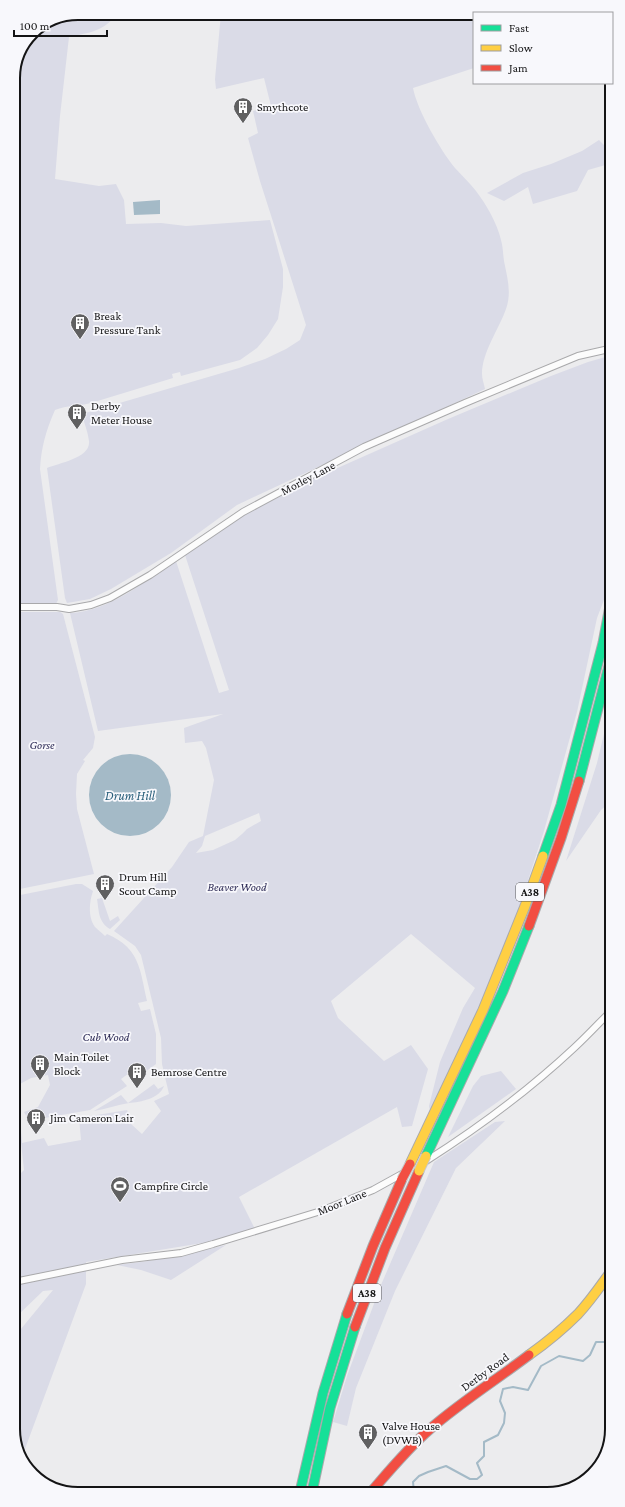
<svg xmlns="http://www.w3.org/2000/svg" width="625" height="1507" viewBox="0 0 625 1507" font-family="'Crimson Pro',serif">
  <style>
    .green { fill: #dadbe7; fill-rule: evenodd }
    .water { fill: #a4bac7 }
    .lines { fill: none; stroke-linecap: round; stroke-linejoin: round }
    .stream { stroke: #a4bac7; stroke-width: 2 }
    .street-casing { stroke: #a9a9ab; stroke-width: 8 }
    .fast-casing { stroke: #a9a9ab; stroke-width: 11 }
    .slow-casing { stroke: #a9a9ab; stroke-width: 11 }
    .jam-casing { stroke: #a9a9ab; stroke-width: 11 }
    .street { stroke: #fcfcfc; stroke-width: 6 }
    .fast { stroke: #16e098; stroke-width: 9 }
    .slow { stroke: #ffcf43; stroke-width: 9 }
    .jam { stroke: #f24e42; stroke-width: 9 }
    .slow-bridge-casing { stroke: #c9c9ca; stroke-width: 11; stroke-linecap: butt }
    .jam-bridge-casing { stroke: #c9c9ca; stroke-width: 11; stroke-linecap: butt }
    .slow-bridge { stroke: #ffcf43; stroke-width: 9 }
    .jam-bridge { stroke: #f24e42; stroke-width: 9 }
    .labels { text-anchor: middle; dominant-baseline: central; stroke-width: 3.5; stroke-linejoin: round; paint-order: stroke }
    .shield { fill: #f8f8fc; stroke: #58585a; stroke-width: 1 }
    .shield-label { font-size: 11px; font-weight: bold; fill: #141415 }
    .poi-label { font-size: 12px; fill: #141415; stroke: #f8f8fc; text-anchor: start }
    .street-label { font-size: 12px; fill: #141415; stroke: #f8f8fc }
    .park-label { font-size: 12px; font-style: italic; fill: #302e58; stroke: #f8f8fc }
    .water-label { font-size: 13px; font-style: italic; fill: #285e7a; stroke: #f8f8fc }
    .rim { fill: none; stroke: #141415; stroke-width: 2 }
  </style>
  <rect width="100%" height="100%" fill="#ececee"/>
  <!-- green -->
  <g class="green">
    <path d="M79,13H117C106,31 88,33 69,37L60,116L55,179L99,186L116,184L124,200L126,224L161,223L186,226L270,220L283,269V287L278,319L268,335L257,348L240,360L181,376L180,372L172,374L173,378L91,403C79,406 67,405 55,410C46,430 41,448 40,469L58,600L56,604L14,603L13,74L32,32Z"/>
    <path d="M221,13H474V68L413,88C417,110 441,151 455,168C462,176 470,183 476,191C486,204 497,223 501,240C503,247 503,254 504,261C507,277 512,292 506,309C499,329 482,352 482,374C482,379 484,384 485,389L237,505L171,553L111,589L90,599L67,603L65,598L47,468C59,463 91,458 89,441C88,432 84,423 82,414L239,368L265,359L286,349L300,340L306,325L260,181L248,138L258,133L253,111L271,106L264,78L216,89L215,79Z"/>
    <polygon points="599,140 609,150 609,164 588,170 577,191 533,204 528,187 504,201 487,193 523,173 551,164 582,151"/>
    <path d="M609,356L610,568L607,592L597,618L577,712L544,831L518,911L485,996L430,1111L429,1106L440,1062L463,1008L475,988L411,934L331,1001L338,1018L384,1061L411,1045L428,1069L412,1126L402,1127L397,1107L239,1197L255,1229L215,1241L86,1262V1284L22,1457L16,1449V1335L53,1290L43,1291L16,1317V1174H20L24,1170L21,1143V1157L16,1158V1133L21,1131L22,1143L44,1138L48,1146L81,1140L79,1118L127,1110L131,1124L142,1134L161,1111L154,1101L169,1094L162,1064L161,1038L141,955L135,946L114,931L172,867L189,842L203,836L214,780L206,748L202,741L185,743L184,728L223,714L98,731L70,613C108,612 145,581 176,561L219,693L229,690L185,555L238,518L315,478L448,419L551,376L588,362ZM259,813L261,821L247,829L242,834L235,840L213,850L196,853L202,846L205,836Z"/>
    <polygon points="14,612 60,612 63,614 95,737 93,748 83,760 85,761 77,774 76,794 77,809 94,874 15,890"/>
    <polygon points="610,709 610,802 601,810 566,861 597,763"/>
    <path d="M76,884H82L93,891C89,902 88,918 95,927C98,930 102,933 105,936L107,934C140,948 140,970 147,1001L138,1003L141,1011L150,1009L156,1034V1064L138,1077L132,1071L121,1079L127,1086L90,1110L33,1120L28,1119L24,1112L38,1107L50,1085L48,1075L31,1078L20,1084L15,1044V896Z"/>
    <path d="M102,898L110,921L118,916L120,920L110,929C98,922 99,911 97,899Z"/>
    <polygon points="501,1071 516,1089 448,1137 473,1086 481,1076"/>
    <path d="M154,1084L158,1089L164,1086C159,1099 141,1102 129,1103C117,1105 106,1109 94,1111L121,1095L128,1103Z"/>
    <polygon points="505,1121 456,1168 395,1291 356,1388 347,1426 333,1422 347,1376 381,1285 434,1162 495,1122"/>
    <path d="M226,1245L171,1280L141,1270L117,1265C154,1261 191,1254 226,1245Z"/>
  </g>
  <!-- water -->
  <g class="water">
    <polygon points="160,200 160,214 134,215 133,202"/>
    <circle cx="130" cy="795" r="41"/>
  </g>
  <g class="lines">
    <!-- stream -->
    <polyline class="stream" points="414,1492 413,1482 419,1476 428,1472 446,1466 470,1479 477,1479 482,1475 477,1463 484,1456 484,1442 498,1435 504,1423 505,1413 500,1401 503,1389 513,1387 528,1390 541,1366 559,1356 583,1361 590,1355 596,1342 608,1342 612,1343"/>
    <!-- street casing -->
    <g class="street-casing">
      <g id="street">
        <polyline points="14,607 57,607 69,609 91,605 110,598 150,575 243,512 364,447 465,403 578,356 609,349"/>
        <path d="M426,1161C478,1128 529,1090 574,1048C587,1036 599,1023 611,1011"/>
        <polyline points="19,1281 122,1260 181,1253 213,1244 321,1211 373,1190 402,1174"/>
      </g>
    </g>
    <!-- fast casing -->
    <g class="fast-casing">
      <g id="fast">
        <polyline points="579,781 610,662"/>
        <polyline points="543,856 561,805 603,643 610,606"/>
        <polyline points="426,1156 503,991 529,926"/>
        <polyline points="300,1492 323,1393 347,1314"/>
        <polyline points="312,1492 330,1408 355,1327"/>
      </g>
    </g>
    <!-- slow casing -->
    <g class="slow-casing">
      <g id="slow">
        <polyline points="410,1164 483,1010 525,906 543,856"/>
        <path d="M529,1355C546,1343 563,1329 578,1314C591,1300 601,1285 612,1270"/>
      </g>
    </g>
    <!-- jam casing -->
    <g class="jam-casing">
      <g id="jam">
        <polyline points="529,926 561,838 579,781"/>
        <polyline points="347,1314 373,1246 402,1179"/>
        <polyline points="355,1327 385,1248 419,1171"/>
        <path d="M371,1492C390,1470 408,1448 430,1429C461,1402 496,1380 529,1355"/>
      </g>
    </g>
    <!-- street -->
    <use href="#street" class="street"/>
    <!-- fast -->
    <use href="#fast" class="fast"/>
    <!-- slow -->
    <use href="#slow" class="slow"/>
    <!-- jam -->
    <use href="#jam" class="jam"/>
    <!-- slow-bridge casing -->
    <g class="slow-bridge-casing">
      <polyline id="slow-bridge" points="419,1171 426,1156"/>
    </g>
    <!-- jam-bridge casing -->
    <g class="jam-bridge-casing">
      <polyline id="jam-bridge" points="402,1179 410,1164"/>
    </g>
    <!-- slow-bridge -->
    <use href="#slow-bridge" class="slow-bridge"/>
    <!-- jam-bridge -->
    <use href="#jam-bridge" class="jam-bridge"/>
  </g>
  <!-- icons -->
  <defs>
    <g id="building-pin" transform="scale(1)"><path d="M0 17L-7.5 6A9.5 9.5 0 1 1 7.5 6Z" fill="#606061" stroke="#f8f8fc"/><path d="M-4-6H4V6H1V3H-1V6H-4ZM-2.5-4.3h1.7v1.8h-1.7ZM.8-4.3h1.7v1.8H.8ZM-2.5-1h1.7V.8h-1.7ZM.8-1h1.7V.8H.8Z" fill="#fff"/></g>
    <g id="stadium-pin" transform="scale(1)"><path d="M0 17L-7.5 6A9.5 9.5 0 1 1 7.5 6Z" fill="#606061" stroke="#f8f8fc"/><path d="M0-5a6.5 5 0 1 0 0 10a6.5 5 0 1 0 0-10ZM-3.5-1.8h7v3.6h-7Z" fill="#fff"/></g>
  </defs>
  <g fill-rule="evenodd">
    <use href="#building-pin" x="243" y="107"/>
    <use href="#building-pin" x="80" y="323"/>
    <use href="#building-pin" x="77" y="413"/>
    <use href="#building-pin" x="105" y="884"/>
    <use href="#building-pin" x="40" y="1064"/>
    <use href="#building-pin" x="137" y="1072"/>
    <use href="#building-pin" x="36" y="1118"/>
    <use href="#stadium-pin" x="120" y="1186"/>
    <use href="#building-pin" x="368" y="1433"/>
  </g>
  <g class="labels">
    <!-- shield labels -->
    <g class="shield">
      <rect x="516" y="883" width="28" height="18" rx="3"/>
      <rect x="353" y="1284" width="28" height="18" rx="3"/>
    </g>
    <g class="shield-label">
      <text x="530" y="892">A38</text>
      <text x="367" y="1293">A38</text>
    </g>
    <!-- poi labels -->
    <g class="poi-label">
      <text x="257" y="107">Smythcote</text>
      <text x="94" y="316">Break<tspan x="94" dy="14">Pressure Tank</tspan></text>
      <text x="91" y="406">Derby<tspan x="91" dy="14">Meter House</tspan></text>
      <text x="119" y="877">Drum Hill<tspan x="119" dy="14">Scout Camp</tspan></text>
      <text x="54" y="1057">Main Toilet<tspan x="54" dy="14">Block</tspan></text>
      <text x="151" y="1072">Bemrose Centre</text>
      <text x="50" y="1118">Jim Cameron Lair</text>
      <text x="134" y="1186">Campfire Circle</text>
      <text x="382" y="1426">Valve House<tspan x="382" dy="14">(DVWB)</tspan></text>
    </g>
    <!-- street labels -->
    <g class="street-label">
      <text transform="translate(308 478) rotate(-28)">Morley Lane</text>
      <text transform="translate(342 1202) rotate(-22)">Moor Lane</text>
      <text transform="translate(485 1372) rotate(-36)">Derby Road</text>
    </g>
    <!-- park labels -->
    <g class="park-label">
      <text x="42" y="745">Gorse</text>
      <text x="237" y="887">Beaver Wood</text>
      <text x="106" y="1037">Cub Wood</text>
    </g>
    <!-- water labels -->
    <g class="water-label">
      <text x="130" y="795">Drum Hill</text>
    </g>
  </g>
  <!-- crop -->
  <path d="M0 0H625V1507H0ZM78 20H547A58 58 0 0 1 605 78V1429A58 58 0 0 1 547 1487H78A58 58 0 0 1 20 1429V78A58 58 0 0 1 78 20Z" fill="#f8f8fc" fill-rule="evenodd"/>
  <path class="rim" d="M78 20H547A58 58 0 0 1 605 78V1429A58 58 0 0 1 547 1487H78A58 58 0 0 1 20 1429V78A58 58 0 0 1 78 20Z"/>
  <!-- legend -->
  <rect x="473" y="12" width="140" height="72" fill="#f8f8fc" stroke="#9d9da0"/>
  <rect x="481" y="25" width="20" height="6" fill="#16e098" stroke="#9d9da0"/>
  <text x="509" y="32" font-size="12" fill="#141415">Fast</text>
  <rect x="481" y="45" width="20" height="6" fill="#ffcf43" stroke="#9d9da0"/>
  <text x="509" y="52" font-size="12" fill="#141415">Slow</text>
  <rect x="481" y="65" width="20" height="6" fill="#f24e42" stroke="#9d9da0"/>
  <text x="509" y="72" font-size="12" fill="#141415">Jam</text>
  <!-- scale -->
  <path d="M14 30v6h93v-6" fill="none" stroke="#141415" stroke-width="2"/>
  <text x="20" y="30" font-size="12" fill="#141415" stroke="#f8f8fc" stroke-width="3" paint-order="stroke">100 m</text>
</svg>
